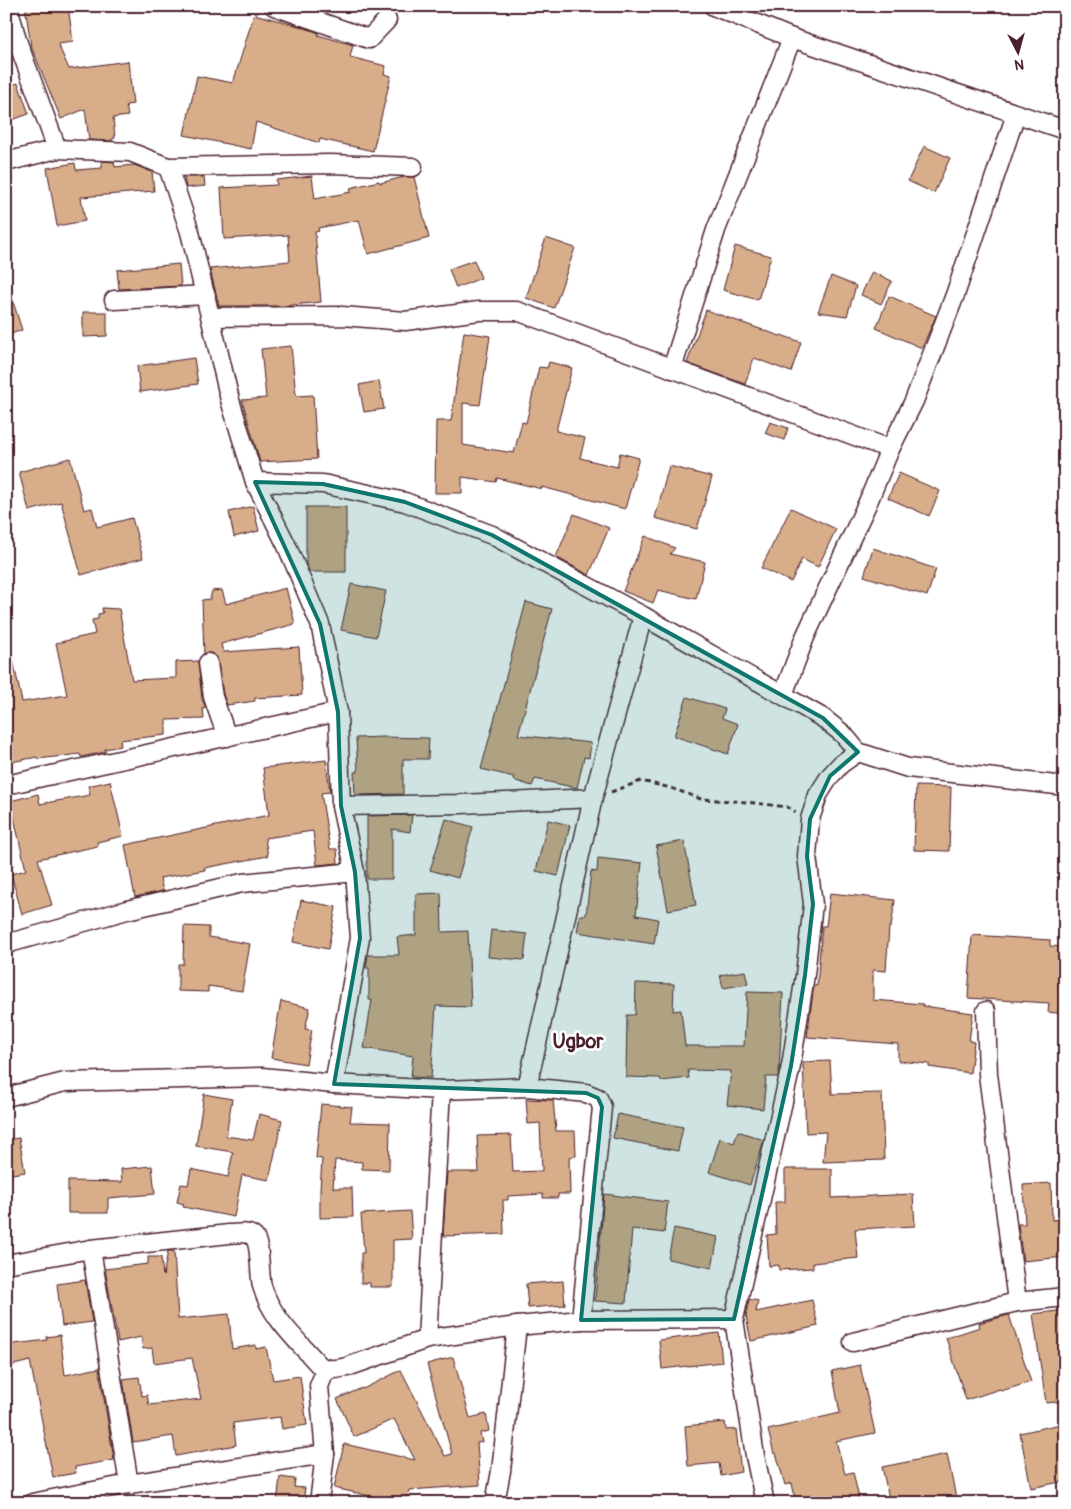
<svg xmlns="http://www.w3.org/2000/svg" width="1071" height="1509" viewBox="0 0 1071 1509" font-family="Pangolin,sans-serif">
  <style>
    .building { fill: #d8ad89; stroke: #4a1f2b }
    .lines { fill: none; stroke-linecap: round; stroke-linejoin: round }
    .minor-casing { stroke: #4a1f2b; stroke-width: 21 }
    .path { stroke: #4a1f2b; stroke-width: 3; stroke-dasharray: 5 4; stroke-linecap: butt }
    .minor { stroke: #fff; stroke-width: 18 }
    .marked { fill: #0f766e; fill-opacity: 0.2; stroke: #0f766e; stroke-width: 4; stroke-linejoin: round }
    .labels { text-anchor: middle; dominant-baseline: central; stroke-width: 5; stroke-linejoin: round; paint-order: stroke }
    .quarter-label { font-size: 20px; font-weight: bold; fill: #4a1f2b; stroke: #fff }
  </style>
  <rect width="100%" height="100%" fill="#fff"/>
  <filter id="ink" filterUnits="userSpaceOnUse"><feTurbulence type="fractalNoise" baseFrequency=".02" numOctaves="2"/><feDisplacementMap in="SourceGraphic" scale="10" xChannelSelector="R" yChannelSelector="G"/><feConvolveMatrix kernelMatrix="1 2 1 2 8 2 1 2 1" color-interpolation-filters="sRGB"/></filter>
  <g filter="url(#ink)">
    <!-- building -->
    <g class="building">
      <polygon points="25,6 68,6 73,42 58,44 69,69 128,61 133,104 126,105 128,116 113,118 115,138 112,139 112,141 89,140 85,109 61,119 31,46"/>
      <polygon points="254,14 299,26 319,33 318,35 353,45 350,57 386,66 384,74 391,76 373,151 320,139 319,143 256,122 251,149 184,135 197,76 233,83"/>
      <polygon points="18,83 29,114 6,122 6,87"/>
      <polygon points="924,146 950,158 934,193 908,181"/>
      <polygon points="102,161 114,162 115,167 134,165 152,172 154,191 81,197 85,221 57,226 47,168 75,163 76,170 102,168"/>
      <polygon points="312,176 315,199 351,192 350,188 379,181 380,183 404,177 414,177 429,238 368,254 359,220 318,228 319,231 315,232 321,302 283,306 219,306 210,269 290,261 288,235 224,239 221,188 277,185 276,180"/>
      <polygon points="184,177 204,177 205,186 186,188"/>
      <polygon points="546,238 575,248 554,308 526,298"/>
      <polygon points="735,246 771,256 758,300 723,290"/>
      <polygon points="474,260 481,278 456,288 449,269"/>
      <polygon points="179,264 181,286 119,289 117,270"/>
      <polygon points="872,272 892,281 881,304 861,295"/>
      <polygon points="831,276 856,286 847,316 818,312"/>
      <polygon points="6,289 9,289 22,330 6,336"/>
      <polygon points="889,296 936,316 922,348 876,328"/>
      <polygon points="706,310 780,336 781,335 801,342 791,372 754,358 745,384 687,363"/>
      <polygon points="83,312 107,312 107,336 83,337"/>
      <polygon points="464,332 490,336 480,405 463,403 463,445 514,453 522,422 526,423 539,367 547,368 549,362 572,368 556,431 585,438 580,458 617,467 620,453 639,458 625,509 542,487 542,489 497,478 496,482 462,477 462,493 435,493 436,421 451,421"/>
      <polygon points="291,346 296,396 313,395 317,459 260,462 242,400 266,398 261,349"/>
      <polygon points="194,358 198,384 140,392 137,366"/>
      <polygon points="379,381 384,409 364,412 359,385"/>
      <polygon points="770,422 788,428 784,440 765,433"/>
      <polygon points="70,458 84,510 92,508 97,527 132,518 143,558 81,575 61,502 29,511 19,472"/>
      <polygon points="669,466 712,477 697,529 655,518"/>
      <polygon points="899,473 940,491 929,516 888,498"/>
      <polygon points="253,506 259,531 234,537 229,512"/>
      <polygon points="306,507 346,507 346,572 310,572 306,564"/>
      <polygon points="791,508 836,529 818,567 802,559 791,582 761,568"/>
      <polygon points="574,514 609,528 589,575 556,557"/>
      <polygon points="645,536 675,548 670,554 705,562 696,599 658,590 653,603 623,591"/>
      <polygon points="873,548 936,569 927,596 864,576"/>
      <polygon points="351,584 386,591 376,637 341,630"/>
      <polygon points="286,588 295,624 221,644 223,652 299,647 302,695 255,698 255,701 227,705 223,694 217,657 211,653 204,654 202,600 210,599 212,591 222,590 226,604"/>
      <polygon points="526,602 552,609 518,735 591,743 589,758 584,757 577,788 535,779 532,786 513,780 514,777 481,769"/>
      <polygon points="102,608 119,609 132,680 176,678 176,662 198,661 202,699 206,708 203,708 204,719 166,720 166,735 120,740 121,746 105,749 105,752 81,757 80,754 38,759 37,757 6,763 6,655 12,655 22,702 67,695 56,643 95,634 92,620 98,619 98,614 103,613"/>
      <polygon points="687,697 725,709 722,718 738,724 728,754 674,736"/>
      <polygon points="382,737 429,738 428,759 403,759 403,794 355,795 354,772 358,772 356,738"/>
      <polygon points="326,760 330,792 321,793 330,849 337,849 338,863 317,865 313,831 265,838 268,856 204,868 205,870 160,878 163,891 135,897 125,845 269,815 263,768"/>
      <polygon points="110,781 123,836 97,842 98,846 38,859 52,905 22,914 11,874 26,870 10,801 38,794 40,804 90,795 88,786"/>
      <polygon points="916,786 951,787 949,851 914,850"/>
      <polygon points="412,815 410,832 392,829 392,879 367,879 367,816"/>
      <polygon points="446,819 473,827 458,878 430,870"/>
      <polygon points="548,820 570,825 558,876 536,871"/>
      <polygon points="684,841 696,905 668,910 656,846"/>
      <polygon points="598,858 642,863 636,915 658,919 654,944 577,932 580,915 586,915 591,871 597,872"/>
      <polygon points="441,893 442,932 468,931 471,1007 436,1006 431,1078 411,1077 413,1056 364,1048 372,1000 369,1000 369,968 366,968 368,955 399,955 397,937 416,935 416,894"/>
      <polygon points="830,893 895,900 891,927 889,927 886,971 873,970 873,1000 923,1004 923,1006 973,1013 969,1041 974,1042 970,1073 929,1067 929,1064 898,1061 898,1044 807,1037 814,985 817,986 822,926 826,926"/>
      <polygon points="301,900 336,907 328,949 293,942"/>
      <polygon points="184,926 209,927 209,937 250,944 242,991 208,986 208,992 178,991 178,964 183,964"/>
      <polygon points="491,930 527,934 524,960 488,957"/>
      <polygon points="972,935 1050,940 1050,946 1065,947 1065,1014 1048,1012 1049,1003 968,998"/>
      <polygon points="745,971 748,984 723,988 720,975"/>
      <polygon points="636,983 674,984 673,1011 681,1010 685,1046 744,1046 747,992 783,993 779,1073 778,1077 766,1077 763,1109 727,1105 731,1071 688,1070 689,1078 661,1081 660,1078 626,1077 627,1015 635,1015"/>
      <polygon points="281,1001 310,1008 305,1029 312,1030 306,1064 271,1058"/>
      <polygon points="830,1061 832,1094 882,1093 884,1160 823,1162 826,1132 806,1133 803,1062"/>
      <polygon points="204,1094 232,1099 226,1136 253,1140 259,1114 282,1120 269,1180 242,1175 234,1217 183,1207 184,1204 177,1202 181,1184 188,1185 191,1169 228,1177 233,1152 196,1146"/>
      <polygon points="526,1099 553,1100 556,1131 575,1131 576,1156 569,1157 570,1194 558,1194 558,1198 543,1198 543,1194 508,1196 508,1200 503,1200 504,1234 443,1236 447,1172 479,1172 477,1136 511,1135 513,1172 542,1171 540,1123 528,1124"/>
      <polygon points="321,1104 352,1107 350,1122 390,1123 389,1170 362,1169 362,1162 335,1160 333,1188 352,1188 353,1217 320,1218 320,1190 322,1159 316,1158"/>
      <polygon points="618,1114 683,1127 678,1151 613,1138"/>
      <polygon points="738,1131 764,1140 750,1185 709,1172 720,1138 734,1143"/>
      <polygon points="19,1138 25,1172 6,1175 6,1140"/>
      <polygon points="152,1166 155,1194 108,1198 108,1213 68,1213 68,1181 122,1182 121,1169"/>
      <polygon points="785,1169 832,1169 832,1198 913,1194 915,1226 855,1229 858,1258 813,1263 813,1268 779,1270 779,1265 769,1266 767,1235 776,1234 775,1202 785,1202"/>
      <polygon points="1051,1183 1052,1220 1065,1219 1065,1257 1023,1261 1018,1224 1025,1224 1023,1185"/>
      <polygon points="604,1194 668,1202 664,1233 632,1229 626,1303 595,1301"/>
      <polygon points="410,1211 412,1239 393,1240 393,1287 370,1287 370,1283 361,1283 361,1253 364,1253 361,1214"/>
      <polygon points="674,1228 718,1237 712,1268 668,1259"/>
      <polygon points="168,1251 174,1251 178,1319 229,1314 232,1349 256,1345 256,1349 266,1347 273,1380 300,1376 307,1425 282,1429 280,1417 233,1423 236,1445 176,1456 173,1436 133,1442 123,1379 139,1377 142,1396 147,1395 149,1405 201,1399 192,1358 154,1363 152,1348 143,1349 141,1337 118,1342 105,1269 148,1264 148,1257 161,1257 163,1276"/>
      <polygon points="85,1280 92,1322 62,1326 57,1284"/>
      <polygon points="563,1281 565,1305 528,1308 526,1284"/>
      <polygon points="749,1299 758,1301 756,1312 812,1300 818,1326 751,1341 746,1316"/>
      <polygon points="1065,1310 1065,1401 1046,1403 1033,1314"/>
      <polygon points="1009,1315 1031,1382 1001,1391 1000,1389 966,1400 946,1338 980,1327 979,1323"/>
      <polygon points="719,1333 722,1362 662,1369 659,1340"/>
      <polygon points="60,1335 65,1375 99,1368 114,1460 75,1467 76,1473 53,1477 30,1361 6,1367 6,1345 47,1340 46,1337"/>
      <polygon points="453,1357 470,1418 486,1414 489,1431 480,1433 482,1442 477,1443 480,1485 409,1490 407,1503 383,1503 384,1499 334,1488 344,1444 415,1460 394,1419 354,1437 337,1399 362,1388 363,1389 401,1370 445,1456 452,1454 427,1364"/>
      <polygon points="860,1365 875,1433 836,1441 845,1474 853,1472 860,1503 796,1503 792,1483 785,1485 776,1453 774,1454 768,1430 840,1413 832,1371"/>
      <polygon points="725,1422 726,1430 736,1429 741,1472 721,1476 719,1463 688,1466 685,1426"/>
      <polygon points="1065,1423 1065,1481 1031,1488 1020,1433"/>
      <polygon points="947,1454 957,1503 890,1503 882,1467"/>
      <polygon points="280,1477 295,1479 294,1487 305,1488 303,1503 277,1503"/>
    </g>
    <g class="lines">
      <!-- minor casing -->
      <g class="minor-casing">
        <g id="minor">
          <polyline points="8,6 17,40 57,149"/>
          <polyline points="274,6 369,39 387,20"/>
          <polyline points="713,6 792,38 1065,130"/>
          <polyline points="6,162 57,149 130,152 168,167 330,164 413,167"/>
          <polyline points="168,167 190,232 230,400 255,482 286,544 320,624 338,712 341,806 355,872 360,938 334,1084"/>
          <polyline points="114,300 206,295"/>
          <polyline points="211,317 342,316 405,321 479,311 517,311 890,449"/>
          <polyline points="672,369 716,230 792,38"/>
          <polyline points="255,482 323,484 405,502 492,535 643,616 823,718 843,734 858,752 908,768 1065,786"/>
          <polyline points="208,663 213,697 227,737"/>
          <polyline points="783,695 805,637 868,502 890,449 914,401 955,295 1016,114"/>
          <polyline points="6,785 338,712"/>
          <polyline points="341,806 461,804 593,798"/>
          <polyline points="6,944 127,910 242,883 355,872"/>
          <polyline points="986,1011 988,1074 1017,1302"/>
          <polyline points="527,1087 593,798 643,616"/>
          <polyline points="6,1097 65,1082 262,1077 334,1084 441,1090 527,1087 586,1093 598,1098 602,1107 581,1320"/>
          <polyline points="91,1249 129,1484"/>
          <path d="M6,1264L91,1249L229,1234C237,1234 248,1231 254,1237C261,1245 259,1274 262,1286C271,1318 299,1342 320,1366C329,1371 337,1369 347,1367L427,1339L517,1326L581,1320L734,1319"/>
          <polyline points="427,1339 441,1090"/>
          <polyline points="853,1342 1017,1302 1065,1297"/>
          <polyline points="32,1503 129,1484 325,1454"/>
          <polyline points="319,1503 325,1454 319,1386 326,1369"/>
          <polyline points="495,1503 501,1471 517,1326"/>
          <polyline points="765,1503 755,1456 734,1319 791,1066 805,975 813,904 807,856 810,819 818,795 830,776 841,764 858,752"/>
        </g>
      </g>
      <!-- path -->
      <polyline class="path" points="611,792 641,781 671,788 701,799 747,802 787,807 796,812"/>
      <!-- minor -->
      <use href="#minor" class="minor"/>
    </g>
  </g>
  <!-- marked area -->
  <path class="marked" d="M255,482L323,484L405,502L492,535L823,718L858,752L830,776L810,819L807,856L813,904L805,975L791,1066L734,1319L581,1320L602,1107L598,1098L586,1093L334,1084L360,938L355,872L341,806L338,712L320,624Z"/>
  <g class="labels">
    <!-- quarter labels -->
    <g class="quarter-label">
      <text x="578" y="1041">Ugbor</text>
    </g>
  </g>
  <!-- margin -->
  <rect width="1071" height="1509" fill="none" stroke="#fff" stroke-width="25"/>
  <rect x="12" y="12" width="1046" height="1484" fill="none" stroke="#4a1f2b" stroke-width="2" filter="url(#ink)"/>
  <!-- north arrow -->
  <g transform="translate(1018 52) rotate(174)" stroke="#ffffff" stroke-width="4" paint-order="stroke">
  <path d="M0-4L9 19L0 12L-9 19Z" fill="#4a1f2b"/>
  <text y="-8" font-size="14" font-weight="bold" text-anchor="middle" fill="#4a1f2b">N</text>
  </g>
</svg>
